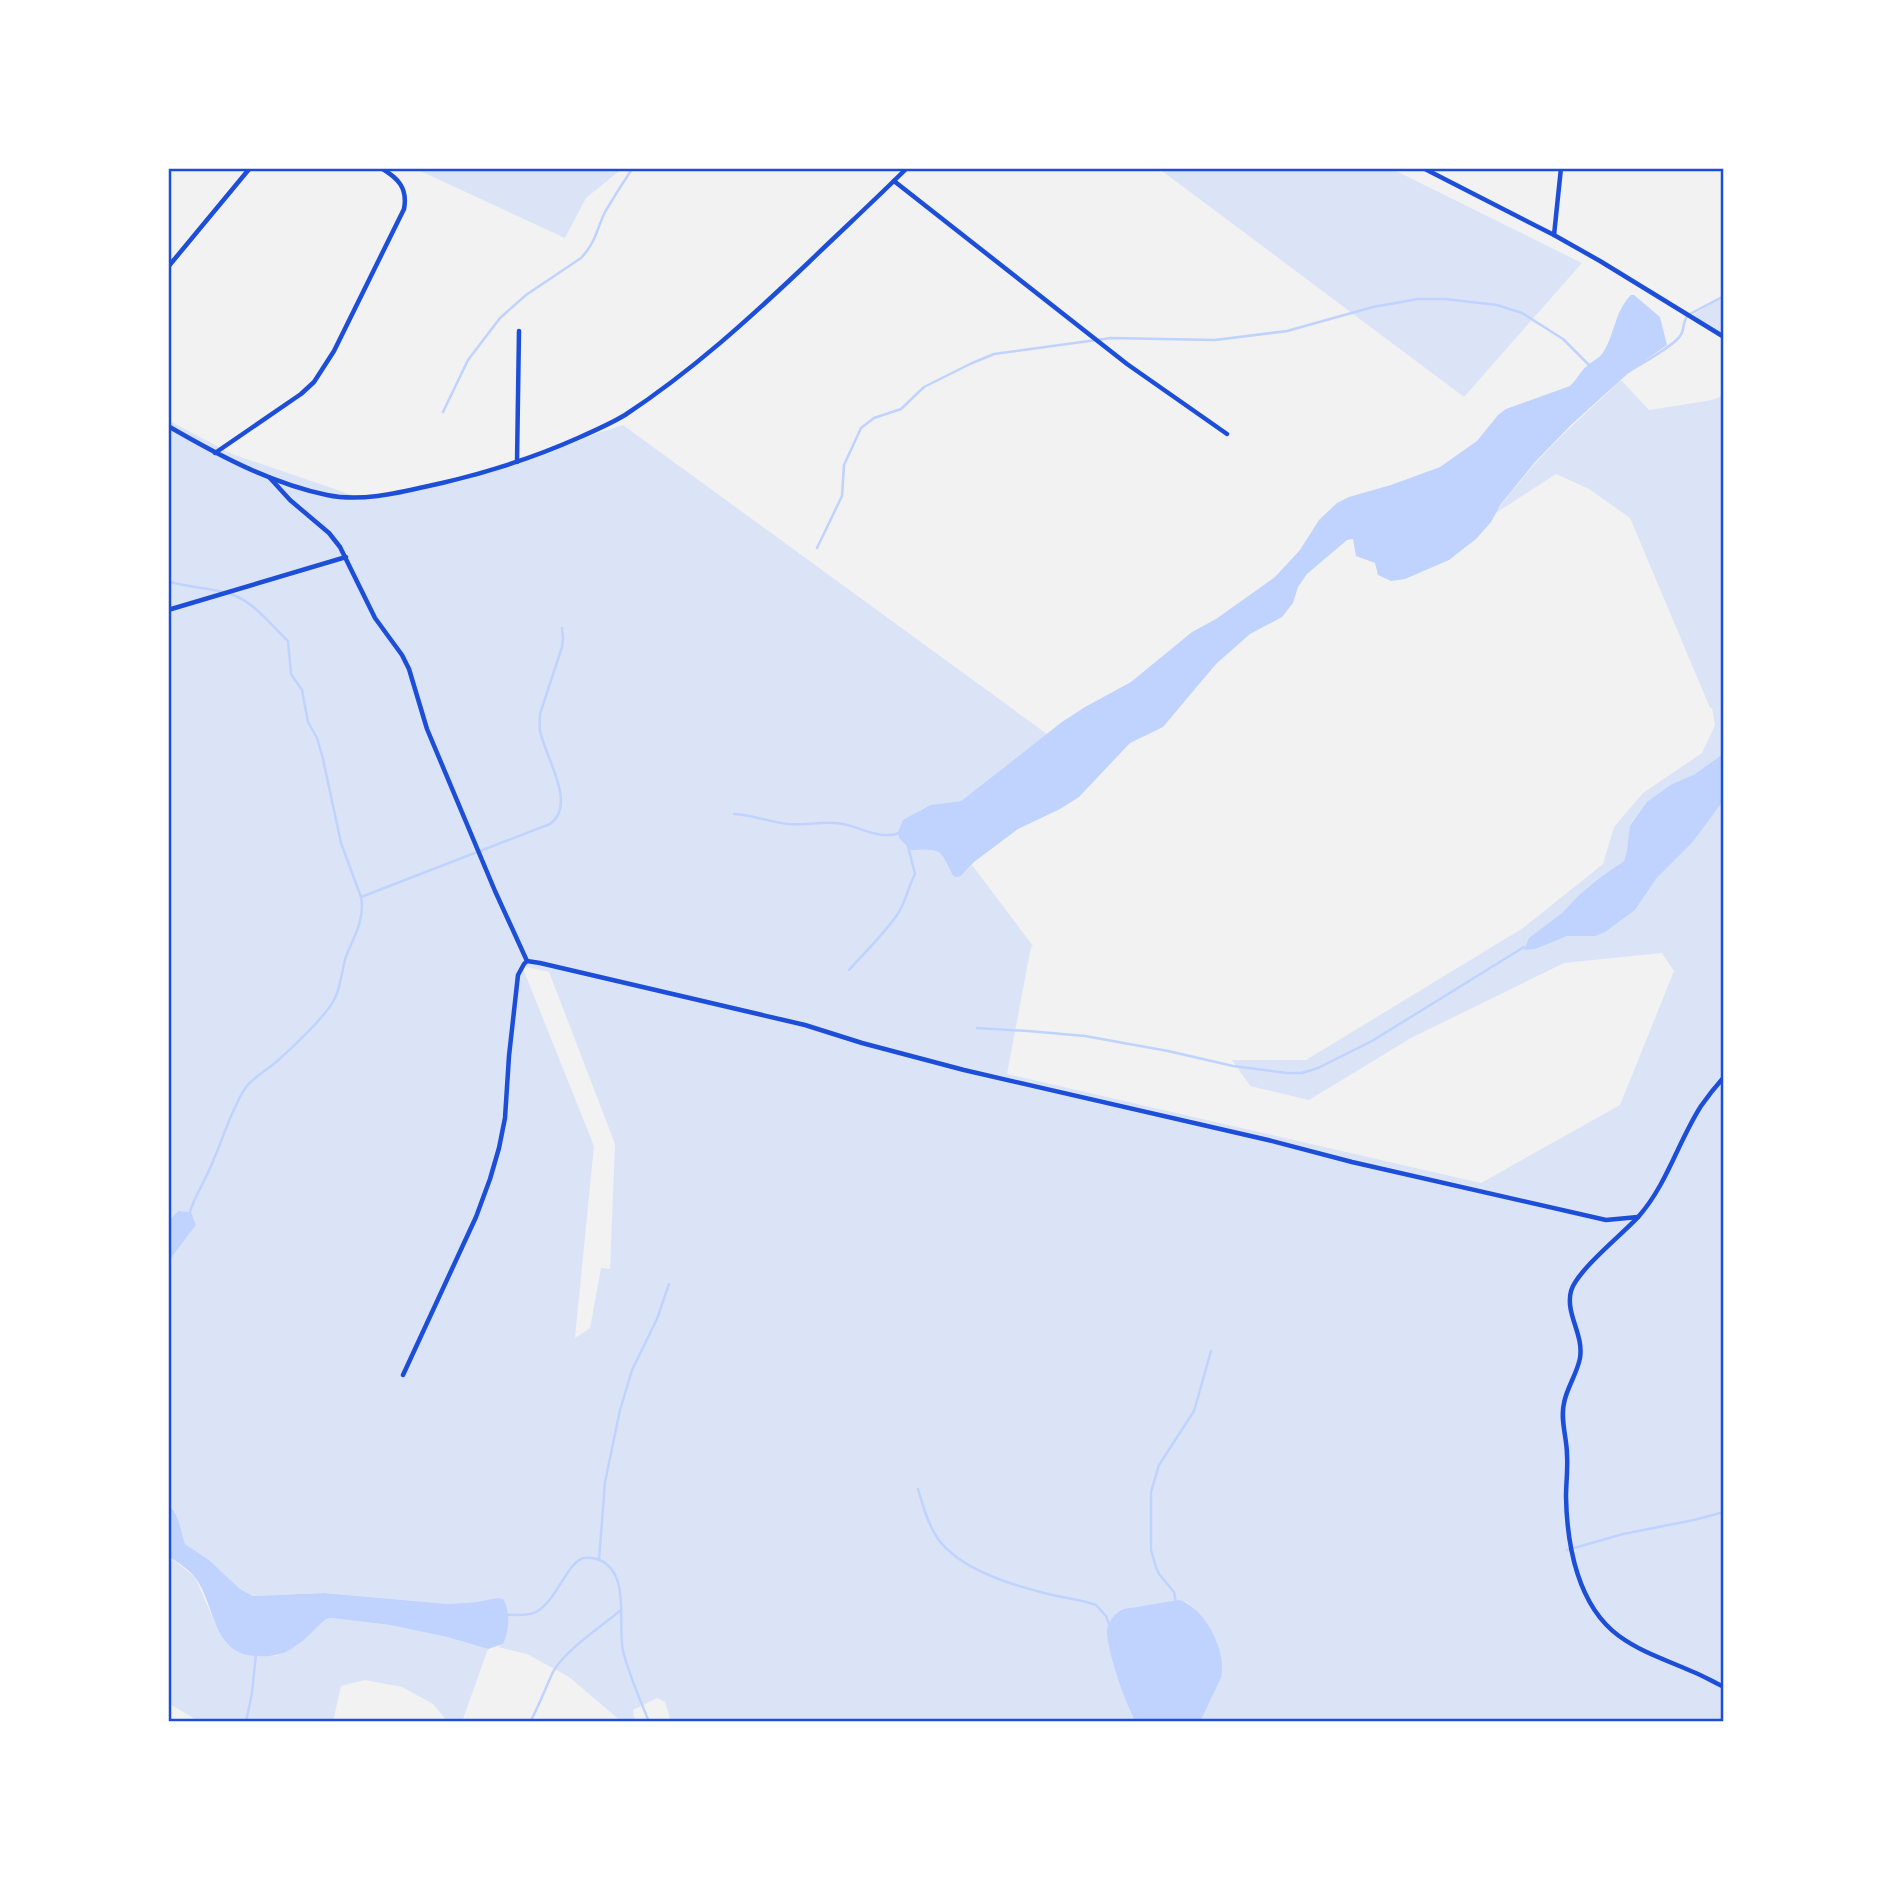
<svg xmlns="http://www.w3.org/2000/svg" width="1892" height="1890" viewBox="0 0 1892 1890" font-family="'IBM Plex Sans',sans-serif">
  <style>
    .green { fill: #dbe4f7; fill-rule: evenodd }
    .water { fill: #bfd3fe }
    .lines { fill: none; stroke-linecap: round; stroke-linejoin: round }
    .stream { stroke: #bfd3fe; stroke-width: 2.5 }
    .minor { stroke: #1d4ed8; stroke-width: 4.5 }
    .neatline { fill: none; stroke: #1d4ed8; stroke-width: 2.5 }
  </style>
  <rect width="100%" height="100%" fill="#f2f2f2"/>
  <!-- green -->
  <g class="green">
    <polygon points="418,168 623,168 586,198 565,238 418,170"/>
    <polygon points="1158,168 1390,168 1582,263 1464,397"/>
    <polygon points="1724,295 1724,337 1693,315"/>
    <path d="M1621,380L1649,410L1712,400L1722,396L1724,397V753L1695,774L1672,784L1629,841L1624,861L1579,895L1562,913L1535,949L1559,938L1573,935L1635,910L1656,879L1692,843L1724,800V1722H1200L1221,1678L1216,1641L1195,1609L1187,1602L1134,1607L1109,1622C1105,1639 1119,1684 1126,1701C1129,1708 1133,1714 1135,1722H671L665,1702L657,1698L633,1710L635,1722H622L569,1677L527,1654L498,1647L503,1644C506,1629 512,1613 502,1599L497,1598L476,1602L448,1604L324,1593L253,1596L240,1589L209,1560L185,1544C180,1529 180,1515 168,1503V1262L196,1225L191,1212L178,1211L168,1222V420L232,454L367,500L457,482L519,464L598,433L623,425L1047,734L961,801L930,805L920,810L911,850C941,849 940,848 953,876H961L972,865L1033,946L1031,947L1007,1074L1481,1183L1620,1105L1674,971L1662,953L1564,963L1411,1038L1309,1100L1250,1086L1232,1060H1306L1523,928L1603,864L1614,827L1643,793L1702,753L1715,725L1712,708H1710L1630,518L1589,489L1556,474L1496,513C1503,501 1513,490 1522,479C1553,441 1587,413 1621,380ZM522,966L549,972L615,1144L610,1269L601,1268L590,1328L575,1338L594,1146Z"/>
    <polygon points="172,1559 195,1577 217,1627 226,1642 234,1649 255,1656 276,1656 295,1647 326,1619 331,1618 390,1625 447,1637 488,1649 462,1722 448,1722 433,1704 402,1687 365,1680 341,1686 333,1722 200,1722 168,1703 168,1573"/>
  </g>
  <!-- water -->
  <g class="water">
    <path d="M1631,295H1634L1660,317L1667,345L1634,368L1572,424L1535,462L1501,504L1491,522L1476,539L1449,560L1405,579L1391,581L1378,575L1375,563L1356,556L1353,539L1347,540L1307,574L1298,587L1293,603L1282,617L1250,634L1216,664L1163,727L1130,743L1079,797L1060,809L1018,829L974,862L961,876L956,877L953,876C940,848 941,849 911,850L899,838L898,832L903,820L930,805L961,801L1062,722L1085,707L1131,682L1192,632L1216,619L1275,577L1300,550L1319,520L1337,503L1349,497L1391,485L1440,467L1477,441L1498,415L1506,409L1570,386C1577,380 1580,371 1588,365C1594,360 1600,358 1604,351C1615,333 1615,311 1631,295Z"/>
    <polygon points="1724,753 1724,800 1692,843 1656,879 1635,910 1605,932 1595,936 1567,936 1535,949 1524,950 1529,938 1562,913 1579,895 1601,877 1624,861 1627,850 1630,826 1647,802 1672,784 1695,774"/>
    <polygon points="178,1211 191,1212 196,1225 168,1262 168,1222"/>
    <path d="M168,1504C180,1515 180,1529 185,1544L209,1560L240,1589L253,1596L324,1593L448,1604L476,1602L497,1598L503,1599C511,1611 509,1631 503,1644L488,1649L447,1637L390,1625L331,1618L326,1619C315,1628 306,1640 293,1648C282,1655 271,1657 257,1656C211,1655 216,1603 194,1576C187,1568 177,1562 168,1556Z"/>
    <path d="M1179,1600C1205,1607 1228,1653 1221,1678L1200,1722H1135C1133,1715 1129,1709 1126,1701C1120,1687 1106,1644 1107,1630C1108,1621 1116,1612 1124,1609Z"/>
  </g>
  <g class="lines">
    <!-- stream -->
    <g class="stream">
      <path d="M1628,372C1640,364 1673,347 1680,336C1685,330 1682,322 1688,315L1724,296"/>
      <path d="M443,412L468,360L500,318L526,295L581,258C596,242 596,231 605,212C614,197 623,182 633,168"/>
      <polyline points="817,548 842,496 844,465 861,428 874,418 901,409 924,387 970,364 994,354 1111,338 1215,340 1287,331 1373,307 1418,299 1445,299 1497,305 1522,313 1563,339 1589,365"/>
      <path d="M168,581C190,589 217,587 238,597C257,606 273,627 288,641L291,674L302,690L308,722L317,738L323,759L341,843L361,897C365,918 355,935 347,954C341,969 342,986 334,1000C325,1017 290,1050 275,1063C265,1071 254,1077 246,1087C231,1109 222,1142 211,1166C204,1183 194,1197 189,1215"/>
      <path d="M734,814C753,815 769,822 788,824C806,826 825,820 843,824C863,828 881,841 902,832"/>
      <path d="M361,897L550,824C578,804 544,756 540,730C539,725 540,719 540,714L562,647L563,638L562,628"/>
      <path d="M849,970C865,952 883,935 897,915C906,902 908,887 915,874L908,846"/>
      <polyline points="977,1028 1028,1031 1085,1036 1168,1051 1233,1066 1287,1073 1302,1073 1318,1068 1372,1041 1524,947"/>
      <path d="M918,1489C923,1506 928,1524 938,1539C961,1570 1012,1585 1048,1594C1064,1598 1080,1599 1096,1605L1106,1616L1109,1624"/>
      <polyline points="1567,1550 1623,1534 1694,1520 1724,1512"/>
      <polyline points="599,1560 605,1482 620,1410 632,1370 657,1319 669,1284"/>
      <polyline points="1176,1603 1174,1592 1159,1574 1156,1567 1151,1550 1151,1492 1159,1465 1194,1411 1211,1351"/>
      <path d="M504,1615C514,1614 527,1617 536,1612C556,1601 566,1566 581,1559C585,1557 592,1558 597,1559C632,1571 617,1624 623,1651C629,1675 640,1699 649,1722"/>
      <polyline points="246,1722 252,1693 256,1654"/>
      <path d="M530,1722C539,1706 545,1689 553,1672C564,1651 602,1626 621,1610"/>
    </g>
    <!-- minor -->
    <g class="minor">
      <polyline points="1423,168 1554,235 1600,261 1724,337"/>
      <polyline points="894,181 1127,364 1227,434"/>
      <polyline points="1554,235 1561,168"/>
      <polyline points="168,267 250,168"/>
      <path d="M168,426C218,455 270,483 327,495C364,503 406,491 442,483C489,472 533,458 578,438C594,431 610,424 625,415C692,371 750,318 808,263C841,231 875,200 907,168"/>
      <path d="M215,453L301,394L314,382L334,351L404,209C408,188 398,178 381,168"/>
      <polyline points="517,462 519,331"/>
      <polyline points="270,478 290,500 329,533 340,547 375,618 402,655 409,669 427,729 495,891 527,961"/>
      <polyline points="168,610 346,557"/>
      <path d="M1724,1077C1716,1086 1708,1096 1701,1106C1678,1142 1667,1184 1639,1216C1623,1234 1577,1270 1571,1291C1565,1314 1584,1334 1580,1358C1577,1374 1567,1387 1564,1403C1560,1420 1567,1438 1567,1455C1568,1469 1566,1483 1566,1497C1567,1546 1578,1606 1619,1636C1641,1652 1666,1660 1691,1671C1702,1675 1713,1682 1724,1687"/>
      <polyline points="403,1375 476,1217 490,1179 499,1148 505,1118 509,1056 518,975 524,964 527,961 540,963 805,1025 862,1043 964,1070 1268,1140 1352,1162 1606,1220 1638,1217"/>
    </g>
  </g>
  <!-- border -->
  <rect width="1892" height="1890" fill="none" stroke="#ffffff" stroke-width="340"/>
  <rect x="170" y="170" width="1552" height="1550" class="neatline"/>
</svg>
